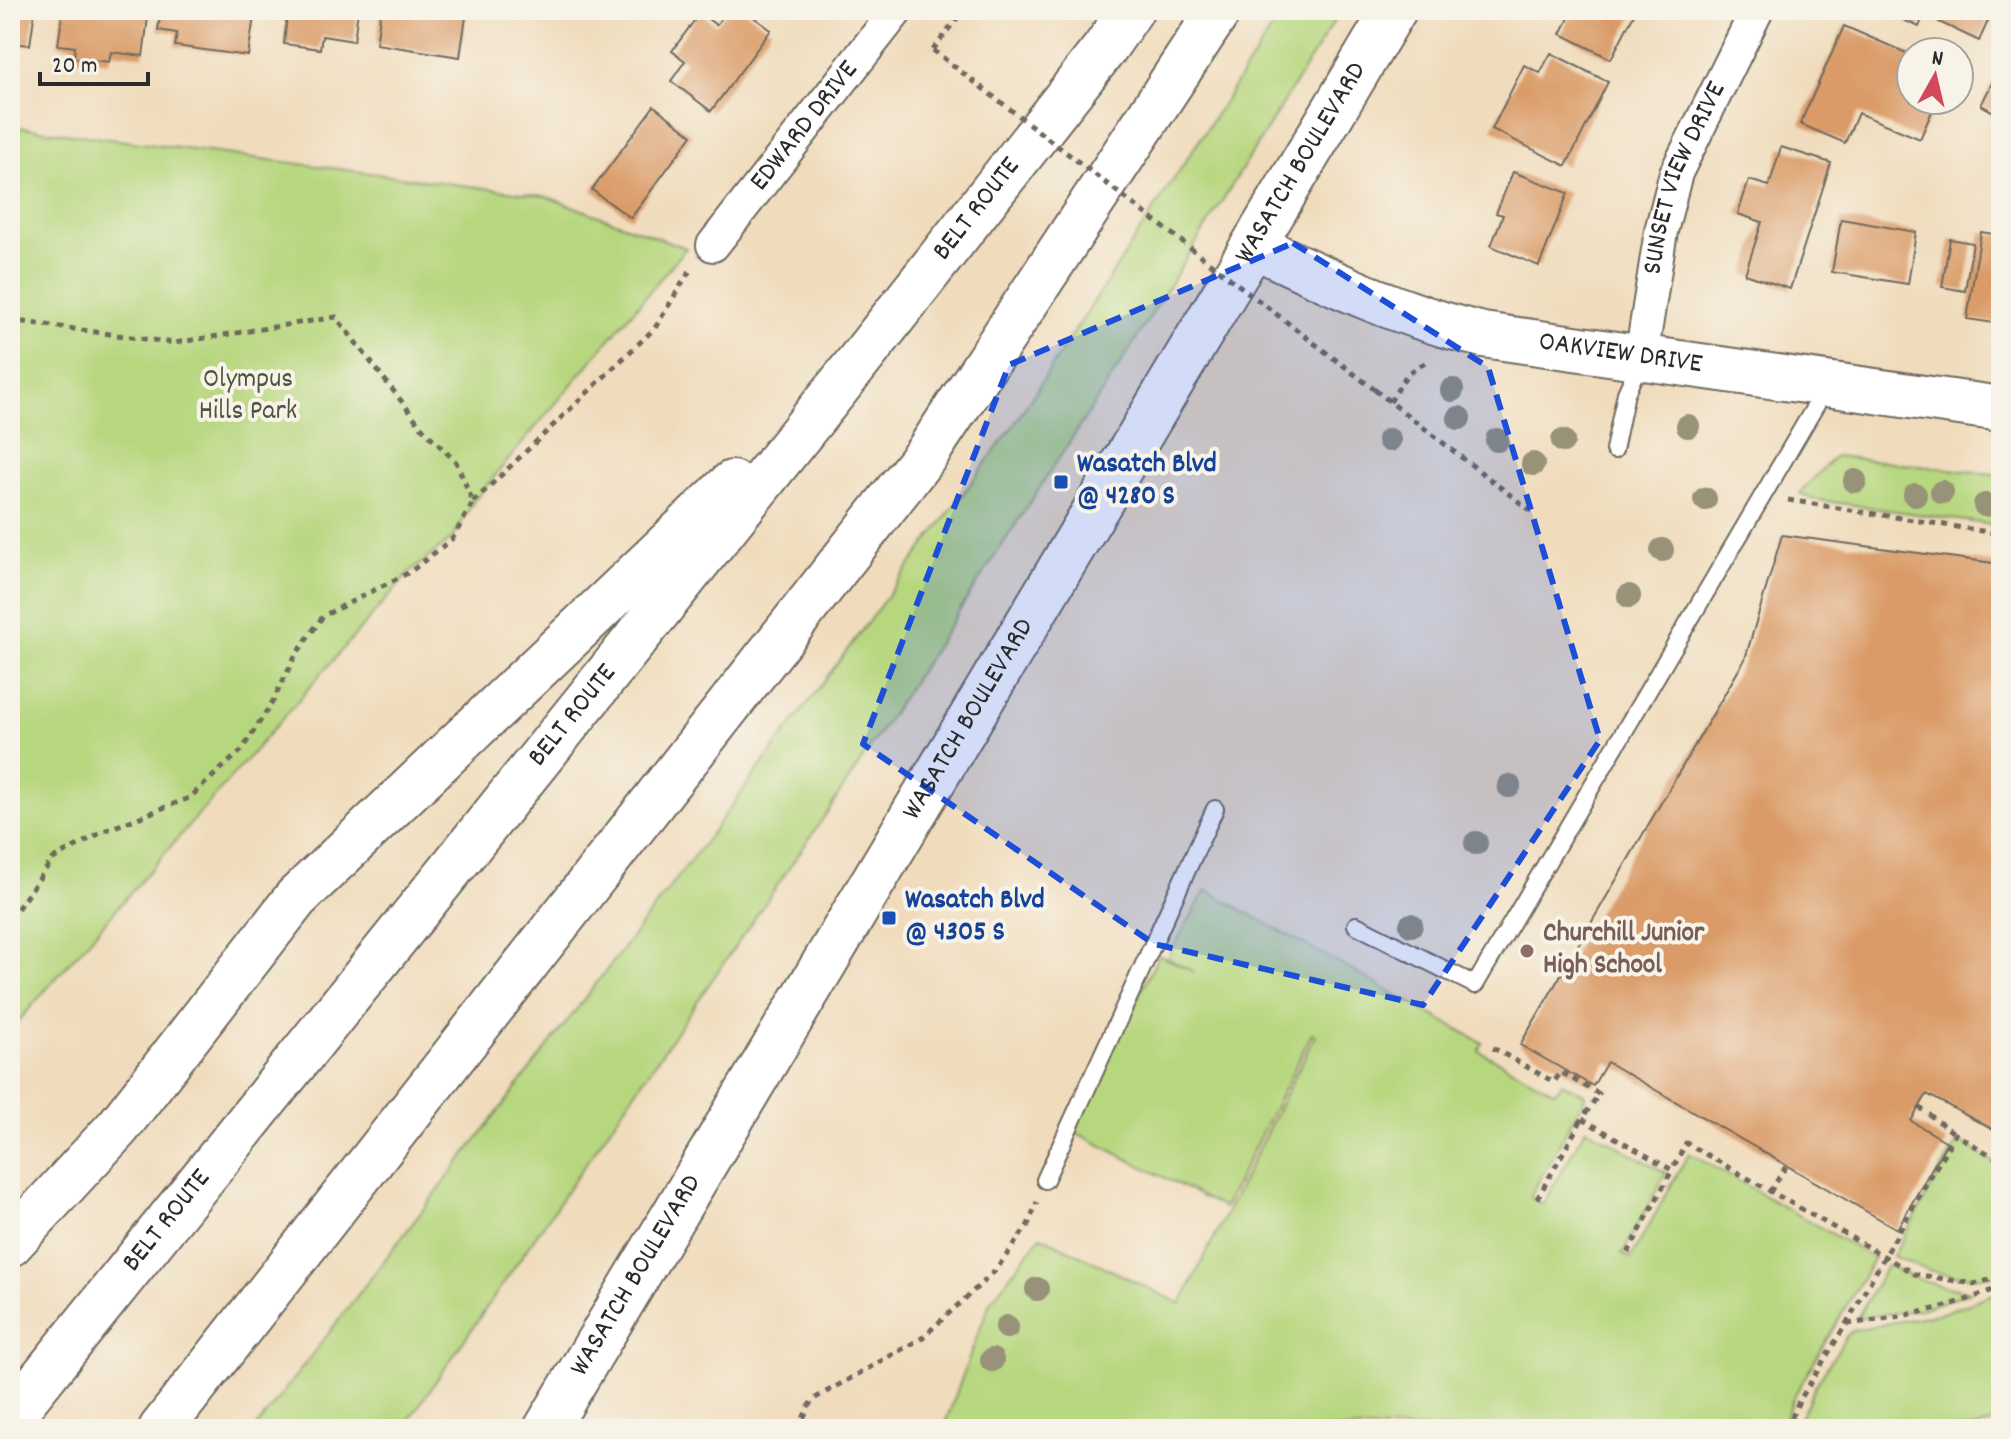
<svg xmlns="http://www.w3.org/2000/svg" width="2011" height="1439" viewBox="0 0 2011 1439" font-family="Dekko,sans-serif">
  <style>
    .green { fill: #b7d77f; stroke: #718155; stroke-width: 2 }
    .building { fill: #da9b68 }
    .lines { fill: none; stroke-linecap: round; stroke-linejoin: round }
    .lane-casing { stroke: #70695e; stroke-width: 20 }
    .street-casing { stroke: #70695e; stroke-width: 36 }
    .secondary-casing { stroke: #70695e; stroke-width: 48 }
    .highway-casing { stroke: #70695e; stroke-width: 48 }
    .path { stroke: #70695e; stroke-width: 5; stroke-dasharray: 6 6; stroke-linecap: butt }
    .lane { stroke: #fff; stroke-width: 16 }
    .street { stroke: #fff; stroke-width: 32 }
    .secondary { stroke: #fff; stroke-width: 44 }
    .highway { stroke: #fff; stroke-width: 44 }
    .path-bridge { stroke: #70695e; stroke-width: 5; stroke-dasharray: 6 6; stroke-linecap: butt }
    .tree { fill: #979278 }
    .marked { fill: #1d4ed8; fill-opacity: 0.2; stroke: #1d4ed8; stroke-width: 6; stroke-dasharray: 16 10; stroke-linejoin: round }
    .transit-dot { fill: #1a4fb4; stroke: #f7f3e8; stroke-width: 3 }
    .education-dot { fill: #8d6e63; stroke: #f7f3e8; stroke-width: 3 }
    .labels { text-anchor: middle; dominant-baseline: central; stroke-width: 8; stroke-linejoin: round; paint-order: stroke }
    .street-label { font-size: 28px; fill: #2b2b2b; stroke: #f7f3e8 }
    .park-label { font-size: 28px; fill: #4e5640; stroke: #f7f3e8 }
    .transit-label { font-size: 28px; font-weight: bold; fill: #164399; stroke: #f7f3e8; text-anchor: start }
    .education-label { font-size: 28px; font-weight: bold; fill: #785e54; stroke: #f7f3e8; text-anchor: start }
  </style>
  <rect width="100%" height="100%" fill="#f7f3e8"/>
  <filter id="ink" filterUnits="userSpaceOnUse"><feTurbulence type="fractalNoise" baseFrequency=".0125" numOctaves="2"/><feDisplacementMap in="SourceGraphic" scale="16" xChannelSelector="R" yChannelSelector="G"/><feConvolveMatrix kernelMatrix="1 2 1 2 8 2 1 2 1" color-interpolation-filters="sRGB"/></filter>
  <filter id="wash" filterUnits="userSpaceOnUse"><feTurbulence type="fractalNoise" baseFrequency=".006" numOctaves="4" result="noise"/><feDisplacementMap in="SourceGraphic" scale="32" xChannelSelector="R" yChannelSelector="G"/><feGaussianBlur stdDeviation="1.8" result="paint"/><feColorMatrix in="noise" values="0 0 0 0 0 0 0 0 0 0 0 0 0 0 0 0 0 1.4 0 .05"/><feComposite in="paint" operator="in"/></filter>
  <g filter="url(#wash)">
    <rect width="100%" height="100%" fill="#f0dcbc"/>
    <!-- green -->
    <g class="green">
      <polygon points="1284,10 1341,10 1125,357 829,810 403,1429 255,1429 710,835 1011,429"/>
      <polygon points="10,126 545,196 686,248 473,502 453,538 410,572 10,1031"/>
      <polygon points="1835,456 2001,475 2001,526 1811,499 1800,493"/>
      <polygon points="1206,890 1483,1043 1479,1051 1555,1092 1562,1083 1586,1095 1530,1197 1543,1204 1586,1128 1666,1173 1622,1254 1631,1258 1689,1153 1874,1258 1793,1398 1780,1429 943,1429 990,1302 1041,1236 1181,1304 1315,1035 1312,1033 1224,1208 1071,1130 1159,955 1194,972 1167,958"/>
      <path d="M1958,1141L2001,1166V1274L1999,1275C1958,1279 1929,1274 1893,1256Z"/>
      <polygon points="1887,1265 1925,1282 1970,1292 1921,1309 1857,1318"/>
      <polygon points="2001,1291 2001,1419 1974,1429 1795,1429 1816,1385 1847,1335 1854,1330 1942,1313"/>
    </g>
    <g id="blocks">
      <!-- building -->
      <g class="building">
        <polygon points="10,10 35,10 30,45 10,43"/>
        <polygon points="63,10 149,10 143,56 111,52 109,62 74,58 75,47 58,45"/>
        <polygon points="161,10 255,10 248,56 175,46 177,33 158,30"/>
        <polygon points="273,10 358,10 354,41 322,36 320,49 284,44 287,15 273,13"/>
        <polygon points="381,10 467,10 460,57 376,44"/>
        <polygon points="728,10 744,10 771,30 711,111 671,81 685,61 672,51 700,13 716,25"/>
        <polygon points="1573,10 1636,10 1611,59 1561,34"/>
        <polygon points="1881,10 1926,10 1919,27"/>
        <polygon points="1944,10 1993,10 1979,41 1939,22"/>
        <polygon points="1844,26 1911,55 1911,100 1918,100 1917,102 1933,109 1920,139 1858,113 1845,143 1800,124"/>
        <polygon points="1551,53 1608,82 1566,166 1492,129 1524,65 1540,73"/>
        <polygon points="2001,65 2001,116 1981,105"/>
        <polygon points="654,106 692,135 631,218 592,190"/>
        <polygon points="1781,147 1831,163 1790,289 1745,274 1762,222 1738,214 1749,180 1769,186"/>
        <polygon points="1513,172 1568,193 1539,266 1491,246 1503,215 1496,213"/>
        <polygon points="1841,219 1916,232 1908,284 1832,272"/>
        <polygon points="1981,232 2001,235 2001,324 1967,319"/>
        <polygon points="1950,239 1973,243 1965,291 1942,287"/>
        <polygon points="1782,535 2001,564 2001,1134 1927,1094 1911,1121 1947,1142 1897,1229 1607,1062 1593,1086 1520,1045 1745,659"/>
      </g>
    </g>
  </g>
  <g filter="url(#ink)">
    <use href="#blocks" fill-opacity="0" stroke="#70695e" stroke-width="2"/>
    <g class="lines">
      <!-- lane casing -->
      <g class="lane-casing">
        <g id="lane">
          <polyline points="1614,450 1626,393 1641,360"/>
          <polyline points="1356,925 1475,985 1826,388"/>
          <polyline points="1045,1180 1215,809"/>
        </g>
      </g>
      <!-- street casing -->
      <g class="street-casing">
        <g id="street">
          <path id="s1" d="M713,245L897,10"/>
          <path id="s2" d="M1641,358L1661,231L1676,173L1757,10"/>
        </g>
      </g>
      <!-- secondary casing -->
      <g class="secondary-casing">
        <g id="secondary">
          <path id="s3" d="M1255,246C1329,282 1402,316 1483,335L2001,409"/>
          <path id="s4" d="M546,1429L1394,10"/>
        </g>
      </g>
      <!-- highway casing -->
      <g class="highway-casing">
        <g id="highway">
          <polyline points="10,1244 118,1127 296,898 732,483"/>
          <path id="s5" d="M10,1418L855,366L1105,48L1131,10"/>
          <polyline points="161,1429 927,453 1219,10"/>
        </g>
      </g>
      <!-- path -->
      <g class="path">
        <polyline points="933,50 963,10"/>
        <polyline points="10,320 174,343 336,317 423,429 456,462 473,502 453,538 410,572 323,616 295,656 273,701 241,751 189,798 104,831 53,859 10,919"/>
        <polyline points="1375,390 1536,515"/>
        <polyline points="1390,402 1407,374 1428,361"/>
        <polyline points="1788,500 2001,534"/>
        <polyline points="473,502 655,328 692,267"/>
        <polyline points="1493,1048 1554,1082 1561,1072 1599,1094 1582,1119 1672,1170 1686,1143 1915,1274 1974,1284 2001,1277"/>
        <polyline points="1919,1107 1955,1134"/>
        <polyline points="1770,1192 1787,1165"/>
        <polyline points="1537,1199 1582,1119"/>
        <polyline points="1628,1253 1672,1170"/>
        <path d="M1847,1324C1900,1317 1952,1309 2001,1286"/>
        <polyline points="798,1429 812,1400 922,1338 995,1271 1028,1225 1037,1202"/>
        <polyline points="1787,1429 1798,1403 1846,1324 1955,1134 2001,1161"/>
        <polyline points="1991,1429 2001,1426"/>
      </g>
      <!-- lane -->
      <use href="#lane" class="lane"/>
      <!-- street -->
      <use href="#street" class="street"/>
      <!-- secondary -->
      <use href="#secondary" class="secondary"/>
      <!-- highway -->
      <use href="#highway" class="highway"/>
      <!-- path-bridge -->
      <polyline class="path-bridge" points="933,50 1375,390"/>
    </g>
    <!-- trees -->
    <g class="tree">
      <circle cx="1452" cy="390" r="12"/>
      <circle cx="1459" cy="418" r="12"/>
      <circle cx="1688" cy="426" r="12"/>
      <circle cx="1389" cy="440" r="12"/>
      <circle cx="1497" cy="440" r="12"/>
      <circle cx="1563" cy="441" r="12"/>
      <circle cx="1533" cy="464" r="12"/>
      <circle cx="1855" cy="481" r="12"/>
      <circle cx="1942" cy="492" r="12"/>
      <circle cx="1915" cy="495" r="12"/>
      <circle cx="1705" cy="499" r="12"/>
      <circle cx="1985" cy="505" r="12"/>
      <circle cx="1662" cy="550" r="12"/>
      <circle cx="1629" cy="596" r="12"/>
      <circle cx="1509" cy="786" r="12"/>
      <circle cx="1476" cy="843" r="12"/>
      <circle cx="1411" cy="925" r="12"/>
      <circle cx="1037" cy="1289" r="12"/>
      <circle cx="1007" cy="1327" r="12"/>
      <circle cx="992" cy="1360" r="12"/>
    </g>
  </g>
  <!-- marked area -->
  <path class="marked" d="M1293,243L1488,367L1600,740L1423,1005L1154,944L863,744L1009,365Z"/>
  <!-- markers -->
  <g class="transit-dot">
    <rect x="1053" y="474" width="16" height="16" rx="4"/>
    <rect x="881" y="910" width="16" height="16" rx="4"/>
  </g>
  <circle class="education-dot" cx="1527" cy="951" r="8"/>
  <g class="labels">
    <!-- street labels -->
    <g class="street-label">
      <text stroke="none"><textPath href="#s1" startOffset="150">EDWARD DRIVE</textPath></text>
      <text stroke="none"><textPath href="#s4" startOffset="1474">WASATCH BOULEVARD</textPath></text>
      <text stroke="none"><textPath href="#s2" startOffset="186">SUNSET VIEW DRIVE</textPath></text>
      <text stroke="none"><textPath href="#s5" startOffset="1548">BELT ROUTE</textPath></text>
      <text stroke="none"><textPath href="#s3" startOffset="384">OAKVIEW DRIVE</textPath></text>
      <text stroke="none"><textPath href="#s5" startOffset="900">BELT ROUTE</textPath></text>
      <text stroke="none"><textPath href="#s4" startOffset="826">WASATCH BOULEVARD</textPath></text>
      <text stroke="none"><textPath href="#s5" startOffset="252">BELT ROUTE</textPath></text>
      <text stroke="none"><textPath href="#s4" startOffset="178">WASATCH BOULEVARD</textPath></text>
    </g>
    <!-- park labels -->
    <g class="park-label">
      <text x="248" y="381">Olympus<tspan x="248" dy="32">Hills Park</tspan></text>
    </g>
    <!-- transit labels -->
    <g class="transit-label">
      <text x="1077" y="466">Wasatch Blvd<tspan x="1077" dy="32">@ 4280 S</tspan></text>
      <text x="905" y="902">Wasatch Blvd<tspan x="905" dy="32">@ 4305 S</tspan></text>
    </g>
    <!-- education labels -->
    <g class="education-label">
      <text x="1543" y="935">Churchill Junior<tspan x="1543" dy="32">High School</tspan></text>
    </g>
  </g>
  <!-- margin -->
  <rect width="2011" height="1439" fill="none" stroke="#f7f3e8" stroke-width="40"/>
  <!-- north arrow -->
  <g transform="translate(1935 76) rotate(8)"><circle r="38" fill="#f7f3e8" stroke="#a5a39c" stroke-width="2"/>
  <path d="M0-6L14 30L0 20L-14 30Z" fill="#d1495b"/>
  <text y="-12" font-size="22" font-weight="bold" text-anchor="middle" fill="#2b2b2b">N</text>
  </g>
  <!-- scale -->
  <path d="M40 72v12h108v-12" fill="none" stroke="#2b2b2b" stroke-width="4"/>
  <text x="52" y="72" font-size="24" fill="#2b2b2b" stroke="#f7f3e8" stroke-width="6" paint-order="stroke">20 m</text>
</svg>
